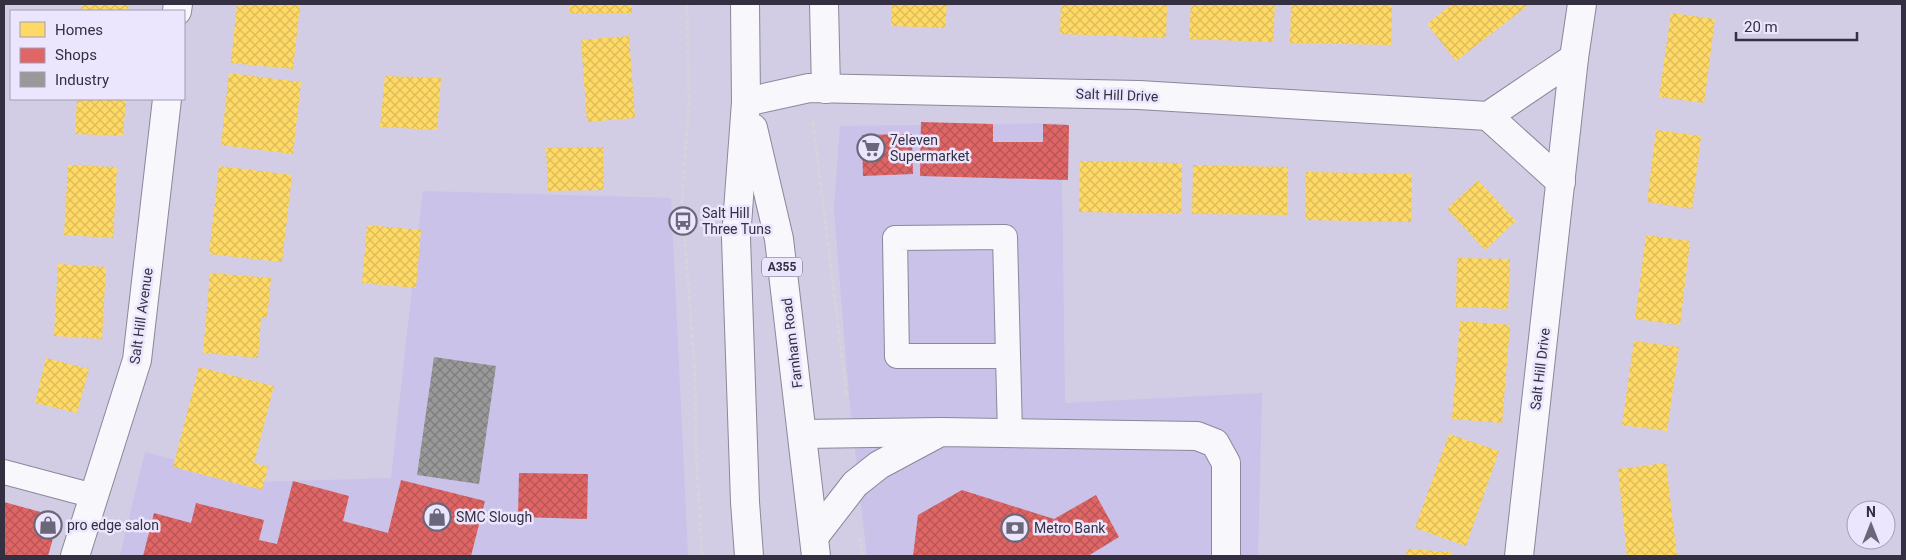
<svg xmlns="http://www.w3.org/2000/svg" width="1906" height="560" viewBox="0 0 1906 560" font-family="Roboto,sans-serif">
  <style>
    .built { fill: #cac2e8 }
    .homes { fill: url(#homes-cross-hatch) }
    .shops { fill: url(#shops-cross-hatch) }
    .industry { fill: url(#industry-cross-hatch) }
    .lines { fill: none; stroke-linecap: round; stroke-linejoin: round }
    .service-casing { stroke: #8c879a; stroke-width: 26 }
    .minor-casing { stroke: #8c879a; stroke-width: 30 }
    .primary-casing { stroke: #8c879a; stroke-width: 30 }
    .path { stroke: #d5d4dc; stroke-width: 3; stroke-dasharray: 5 2.5; stroke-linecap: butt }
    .service { stroke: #f8f7fb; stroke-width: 24 }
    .minor { stroke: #f8f7fb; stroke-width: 28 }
    .primary { stroke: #f8f7fb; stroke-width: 28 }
    .labels { text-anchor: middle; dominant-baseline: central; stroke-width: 5; stroke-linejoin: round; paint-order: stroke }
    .shield { fill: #ebe6fd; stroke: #6b6779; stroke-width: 1 }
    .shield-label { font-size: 12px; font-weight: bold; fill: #343041 }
    .street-label { font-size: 14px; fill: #343041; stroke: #ebe6fd }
    .poi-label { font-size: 14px; fill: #343041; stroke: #ebe6fd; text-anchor: start }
  </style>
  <defs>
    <pattern id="homes-cross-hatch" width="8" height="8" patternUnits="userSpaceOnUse" patternTransform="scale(1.25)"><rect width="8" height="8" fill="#ffd966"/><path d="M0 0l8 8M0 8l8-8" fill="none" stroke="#dbbb5a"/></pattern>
    <pattern id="shops-cross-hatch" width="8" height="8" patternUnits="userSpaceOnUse" patternTransform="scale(1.25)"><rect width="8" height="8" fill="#e06666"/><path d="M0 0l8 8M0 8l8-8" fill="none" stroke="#b65456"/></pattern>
    <pattern id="industry-cross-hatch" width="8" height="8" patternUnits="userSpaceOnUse" patternTransform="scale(1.25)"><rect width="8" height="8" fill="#999"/><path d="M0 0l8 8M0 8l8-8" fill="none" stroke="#7e7d7e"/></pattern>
  </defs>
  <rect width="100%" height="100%" fill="#d2cce4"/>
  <!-- built -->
  <g class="built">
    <polygon points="1065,123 1062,177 1065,403 1262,393 1258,556 867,556 849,396 834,209 840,126"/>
    <polygon points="423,191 671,198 688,556 120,556 145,452 258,482 391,478"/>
  </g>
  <!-- homes -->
  <g class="homes">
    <polygon points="81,4 129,4 128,11 81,11"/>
    <polygon points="237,4 300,4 293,69 231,63"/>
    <polygon points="570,4 632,4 632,13 570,14"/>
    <polygon points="892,4 947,4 945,28 891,26"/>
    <polygon points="1061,4 1167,4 1166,38 1060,34"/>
    <polygon points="1191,4 1275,4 1273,42 1189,39"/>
    <polygon points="1291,4 1392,4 1391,45 1290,43"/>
    <polygon points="1452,4 1530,4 1456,61 1427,24"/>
    <polygon points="1671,13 1715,19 1704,103 1659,97"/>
    <polygon points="629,36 635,118 587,122 581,40"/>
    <polygon points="229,73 301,82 293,154 221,145"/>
    <polygon points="385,76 441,78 437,130 380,127"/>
    <polygon points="77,99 126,99 123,136 75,134"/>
    <polygon points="1656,130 1701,136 1692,209 1647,202"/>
    <polygon points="603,147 604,190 548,191 546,148"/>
    <polygon points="1080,161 1182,163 1181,214 1079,212"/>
    <polygon points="68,165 117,167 113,238 64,235"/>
    <polygon points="1193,165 1288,167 1287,215 1192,214"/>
    <polygon points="219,166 292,175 282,262 209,254"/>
    <polygon points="1306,172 1412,174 1411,222 1305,220"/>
    <polygon points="1478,180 1516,221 1485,250 1447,209"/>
    <polygon points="367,225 421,230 416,288 362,283"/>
    <polygon points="1646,235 1690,241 1680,325 1635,319"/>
    <polygon points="1457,258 1510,259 1508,309 1456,307"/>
    <polygon points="58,264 106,267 102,339 54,336"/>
    <polygon points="210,273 271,278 267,318 261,318 258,358 203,353"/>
    <polygon points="1460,321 1510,325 1502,423 1452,419"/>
    <polygon points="1634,341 1679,347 1667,431 1622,425"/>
    <polygon points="46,358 89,369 77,413 35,403"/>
    <polygon points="199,367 274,386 254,463 268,467 262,490 173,467"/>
    <polygon points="1449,434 1499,451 1466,546 1415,528"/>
    <polygon points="1666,463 1677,556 1627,556 1618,469"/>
    <polygon points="1407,549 1451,552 1451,556 1406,556"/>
  </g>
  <!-- shops -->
  <g class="shops">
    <polygon points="921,122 993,124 993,142 1043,142 1043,124 1069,125 1068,180 920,176"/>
    <polygon points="912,134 913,174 863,176 862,135"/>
    <polygon points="519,473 588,474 587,519 518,517"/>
    <polygon points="401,480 485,501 471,556 143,556 154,513 191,523 196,503 264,520 259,540 277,544 293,481 349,496 343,521 388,533"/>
    <polygon points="962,490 1054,519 1096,495 1119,537 1088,556 913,556 918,515"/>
    <polygon points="4,502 59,517 48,556 4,556"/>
  </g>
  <!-- industry -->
  <polygon class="industry" points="434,357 496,366 479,484 417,475"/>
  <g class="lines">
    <!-- service casing -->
    <g class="service-casing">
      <g id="service">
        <polyline points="1008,356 897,356 895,238 1005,237 1010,434"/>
        <polyline points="4,472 94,496"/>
      </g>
    </g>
    <!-- minor casing -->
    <g class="minor-casing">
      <g id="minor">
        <polyline points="824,4 826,89"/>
        <polyline points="177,11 178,4"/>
        <polyline points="746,102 809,88 1139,95 1488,116 1574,58"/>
        <polyline points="1488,116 1561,182"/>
        <polyline points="803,434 941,432 1197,436 1215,443 1226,463 1226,556"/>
        <polyline points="814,537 855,484 879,465 935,435"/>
        <polyline points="75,556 137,360 167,99"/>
        <polyline points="1519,556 1574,58 1582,4"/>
      </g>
    </g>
    <!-- primary casing -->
    <g class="primary-casing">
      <g id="primary">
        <polyline points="745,4 746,102 736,238 745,502 749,556"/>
        <polyline points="753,128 779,239 816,556"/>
      </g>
    </g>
    <!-- path -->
    <g class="path">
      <polyline points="687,4 689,102 682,200 695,374 696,451 702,556"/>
      <polyline points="813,122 847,399"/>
      <polyline points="860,537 862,556"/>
    </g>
    <!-- service -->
    <use href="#service" class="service"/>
    <!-- minor -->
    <use href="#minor" class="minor"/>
    <!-- primary -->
    <use href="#primary" class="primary"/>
  </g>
  <!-- icons -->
  <defs>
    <g id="supermarket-ring" transform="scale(1.4375)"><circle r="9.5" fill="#ebe6fd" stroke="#6b677a" stroke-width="1.5"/><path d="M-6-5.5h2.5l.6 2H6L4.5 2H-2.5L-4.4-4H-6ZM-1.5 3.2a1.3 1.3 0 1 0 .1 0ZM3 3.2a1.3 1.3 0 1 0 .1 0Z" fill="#6b677a"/></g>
    <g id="bus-ring" transform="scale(1.4375)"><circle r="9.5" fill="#ebe6fd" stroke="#6b677a" stroke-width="1.5"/><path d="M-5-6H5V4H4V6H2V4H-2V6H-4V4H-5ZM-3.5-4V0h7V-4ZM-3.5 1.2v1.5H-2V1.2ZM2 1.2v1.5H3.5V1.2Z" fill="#6b677a"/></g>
    <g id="shop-ring" transform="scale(1.4375)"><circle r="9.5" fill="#ebe6fd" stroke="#6b677a" stroke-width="1.5"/><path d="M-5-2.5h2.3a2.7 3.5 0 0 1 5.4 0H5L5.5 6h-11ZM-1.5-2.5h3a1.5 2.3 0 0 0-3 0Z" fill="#6b677a"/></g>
    <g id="bank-ring" transform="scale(1.4375)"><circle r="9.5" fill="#ebe6fd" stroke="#6b677a" stroke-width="1.5"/><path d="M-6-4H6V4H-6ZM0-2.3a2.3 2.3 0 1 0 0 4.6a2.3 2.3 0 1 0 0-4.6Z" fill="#6b677a"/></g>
  </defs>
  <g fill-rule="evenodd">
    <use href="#supermarket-ring" x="871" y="148"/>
    <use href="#bus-ring" x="683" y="221"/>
    <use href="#shop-ring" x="437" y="517"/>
    <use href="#shop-ring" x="48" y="525"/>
    <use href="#bank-ring" x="1015" y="528"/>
  </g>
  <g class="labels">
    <!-- shield labels -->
    <rect class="shield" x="762" y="257.5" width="40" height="19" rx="4"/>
    <g class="shield-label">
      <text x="782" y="267">A355</text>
    </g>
    <!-- street labels -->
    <g class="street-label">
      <text transform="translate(1117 95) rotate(2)">Salt Hill Drive</text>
      <text transform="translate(141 316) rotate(-82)">Salt Hill Avenue</text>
      <text transform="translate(792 343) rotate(-97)">Farnham Road</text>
      <text transform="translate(1540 369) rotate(-83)">Salt Hill Drive</text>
    </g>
    <!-- poi labels -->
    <g class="poi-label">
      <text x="890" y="140">7eleven<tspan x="890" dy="16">Supermarket</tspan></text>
      <text x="702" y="213">Salt Hill<tspan x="702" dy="16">Three Tuns</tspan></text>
      <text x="456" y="517">SMC Slough</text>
      <text x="67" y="525">pro edge salon</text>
      <text x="1034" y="528">Metro Bank</text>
    </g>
  </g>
  <!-- border -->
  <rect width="1906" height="560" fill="none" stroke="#343041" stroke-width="10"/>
  <!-- legend -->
  <rect x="10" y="10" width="175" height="90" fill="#ebe6fd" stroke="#a29db2"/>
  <rect x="20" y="22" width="25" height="15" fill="#ffd966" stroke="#a29db2"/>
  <text x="55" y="35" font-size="15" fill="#343041">Homes</text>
  <rect x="20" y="48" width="25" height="15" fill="#e06666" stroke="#a29db2"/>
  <text x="55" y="60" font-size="15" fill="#343041">Shops</text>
  <rect x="20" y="72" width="25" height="15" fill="#999999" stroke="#a29db2"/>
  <text x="55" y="85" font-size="15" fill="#343041">Industry</text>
  <!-- north arrow -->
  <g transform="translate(1871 525)"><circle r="24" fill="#ebe6fd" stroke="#a29db2"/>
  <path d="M0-4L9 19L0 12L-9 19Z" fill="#6b677a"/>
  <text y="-8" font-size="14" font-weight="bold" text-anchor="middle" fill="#343041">N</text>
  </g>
  <!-- scale -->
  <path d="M1736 32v8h121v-8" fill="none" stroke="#343041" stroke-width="2.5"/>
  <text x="1744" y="32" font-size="15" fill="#343041" stroke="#ebe6fd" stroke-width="4" paint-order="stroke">20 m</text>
</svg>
